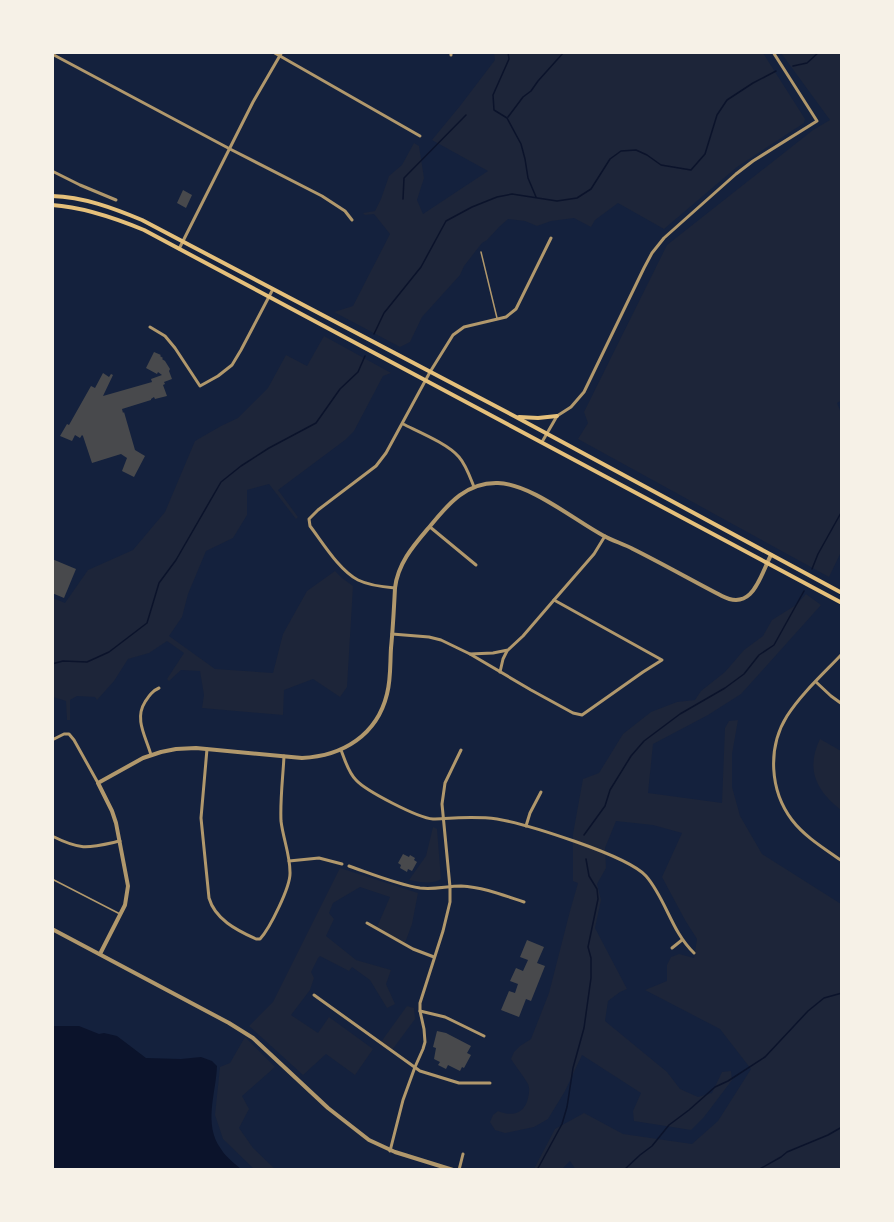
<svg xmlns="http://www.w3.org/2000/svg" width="894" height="1222" viewBox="0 0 894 1222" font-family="Mulish,sans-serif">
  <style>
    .green { fill: #1d2539 }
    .water { fill: #0b132b }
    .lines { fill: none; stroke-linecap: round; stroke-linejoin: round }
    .stream { stroke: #0b132b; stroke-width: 1.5 }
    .building { fill: #48494c }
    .service { stroke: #b1986c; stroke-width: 1.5 }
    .minor { stroke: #b1986c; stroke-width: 3 }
    .tertiary { stroke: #b1986c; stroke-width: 4 }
    .secondary { stroke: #e5c07b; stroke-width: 4 }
  </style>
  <rect width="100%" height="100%" fill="#14213d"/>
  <!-- green -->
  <g class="green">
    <polygon points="494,53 763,53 805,119 804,123 737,167 664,229 618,203 595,220 591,227 574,218 551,221 537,226 525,221 508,219 499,227 487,240 482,243 464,266 460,275 422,317 410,342 400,347 334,312 353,306 390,234 374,214 365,215 363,213 375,211 381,199 389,176 402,165 414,143 419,146 424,178 417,200 423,214 488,171 432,140 460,106 495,60"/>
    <polygon points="781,53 841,53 842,400 837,403 842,415 841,552 829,577 578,439 588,423 584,412 667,245 813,130 830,120"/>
    <polygon points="324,336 391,373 383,376 354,431 345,440 278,490 298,517 296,519 269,484 247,490 247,515 233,538 206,551 188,594 182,617 169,636 215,669 273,673 283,634 307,591 335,571 342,578 353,586 347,687 340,697 313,679 284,690 283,715 202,708 204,695 200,671 181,670 169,681 167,679 184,653 167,641 149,653 128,659 114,681 97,700 95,697 77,696 70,700 70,720 67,720 66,701 53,697 53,598 65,603 88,570 133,550 165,512 195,441 221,426 238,418 268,388 286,355 307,366"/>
    <path d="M806,594L821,605L741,694L708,715L653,744L648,793L722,803L725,728L729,721L738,720L732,754V787L740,816L762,854L841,904V1169L576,1170L570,1161L562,1169H534L555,1129L584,1113L623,1134L692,1144L718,1121L751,1069L720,1029L645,990L667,981V965L671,957L679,954L694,958L697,939L685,920L662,877L682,833L653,825L616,821L605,848L606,868L597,884L601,900L595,928L627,989L620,992L608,1001L605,1021L667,1072L680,1089L698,1097L712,1093L722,1072L731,1071L732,1080L704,1117L691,1130L634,1121L633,1111L641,1093L582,1055L565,1091L548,1119L534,1127L505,1133L495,1130L490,1122L493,1115L498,1111C511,1117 525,1114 528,1098C529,1093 530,1089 528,1084C523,1075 516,1067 511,1059L514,1052L520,1046L531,1039L549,993L570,911L578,883L573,881V834L583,779L599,773L623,734L651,712L677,702L695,700L701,691L725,672L744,650L763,636L772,620L796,605Z"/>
    <path d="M820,739L841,751V810C817,791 805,770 820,739Z"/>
    <path d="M433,827L437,829L441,879C433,885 419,882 409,880L426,856Z"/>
    <polygon points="340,868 418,893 412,924 405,943 377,927 390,897 360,887 333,903 329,913 334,919 326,936 356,960 391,970 386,984 395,1004 387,1008 370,980 352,967 349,971 320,956 318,958 311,972 314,978 310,990 291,1015 318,1033 329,1017 373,1049 355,1075 326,1054 303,1075 249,1026 273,1002"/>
    <polygon points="407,1006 414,1008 415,1019 392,1050 381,1042"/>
    <polygon points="245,1037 275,1067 242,1096 249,1109 239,1128 253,1148 275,1169 254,1169 223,1139 215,1115 220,1067 230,1063"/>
  </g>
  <!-- water -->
  <path class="water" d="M53,1026H79L99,1034L104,1033L117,1036L146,1058L181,1059L201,1057L212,1061L217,1066C216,1094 203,1124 221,1149C226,1157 234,1163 241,1169H53Z"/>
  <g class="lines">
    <!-- stream -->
    <g class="stream">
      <polyline points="508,52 509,59 493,95 494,110 507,118 521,144 525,159 528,178 536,197"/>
      <polyline points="793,66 807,63 819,52"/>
      <polyline points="508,117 523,97 531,91 538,81 564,52"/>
      <polyline points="403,199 404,178 466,115"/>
      <polyline points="374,334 384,313 421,267 446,221 472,207 497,197 512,194 557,201 577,198 591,189 610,159 621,151 636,150 647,155 661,165 691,170 705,154 717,115 727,100 753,83 776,71"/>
      <polyline points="812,569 818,554 842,511"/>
      <polyline points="52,664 63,661 87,662 109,652 147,623 159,583 176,560 221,482 241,466 269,448 316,423 340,389 358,372 365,356"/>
      <polyline points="584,835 605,806 610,790 631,756 644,741 680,714 725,688 744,674 759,655 774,645 804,591"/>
      <polyline points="537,1170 562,1124 567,1107 573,1068 584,1028 591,978 591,958 588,947 598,899 597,889 589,876 586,859"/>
      <polyline points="624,1170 640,1155 652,1146 669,1125 689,1110 715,1087 728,1081 765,1057 808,1011 824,998 842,993"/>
      <polyline points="758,1170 781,1157 787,1152 828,1135 842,1127"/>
    </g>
  </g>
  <!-- building -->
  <g class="building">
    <polygon points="183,190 192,195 186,208 177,203"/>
    <polygon points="154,352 161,355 160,356 163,358 162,359 165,361 170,369 169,371 172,379 164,382 165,384 163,385 167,396 155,399 154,397 151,399 151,400 122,409 123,413 124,412 135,450 145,456 134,477 122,471 127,458 121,454 92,463 83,436 82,435 80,438 75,435 72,441 60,436 67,424 69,425 91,386 95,388 103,373 109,377 111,374 113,375 103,396 152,382 151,379 162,375 158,372 157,374 146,368"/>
    <polygon points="52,559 76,569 64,598 52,593"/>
    <polygon points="403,854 409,857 410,855 415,858 414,860 417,862 412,871 408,869 407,872 400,868 401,865 398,863"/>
    <polygon points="527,940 544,947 537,963 545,966 531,1001 526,999 519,1017 501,1010 509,991 515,993 518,984 510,981 516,968 523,971 528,960 520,957"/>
    <polygon points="437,1031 446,1033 471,1046 467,1053 471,1055 464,1068 462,1067 460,1071 448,1065 446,1069 438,1065 440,1062 434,1059 436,1048 433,1047"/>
  </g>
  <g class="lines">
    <!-- service -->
    <g class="service">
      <polyline points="481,252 497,318"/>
      <polyline points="52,879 120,914"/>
    </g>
    <!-- minor -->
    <g class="minor">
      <polyline points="273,52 420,136"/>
      <polyline points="52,54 230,149 322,196 345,211 352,220"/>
      <polyline points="451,55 451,52"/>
      <polyline points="52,171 80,185 116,200"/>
      <polyline points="179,249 253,102 282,52"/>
      <polyline points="150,327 165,336 175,348 200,386 218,376 232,365 241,350 273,289"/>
      <path d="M403,424C419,432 448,444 459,457C466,465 470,477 474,487"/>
      <polyline points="542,442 557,416 571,407 584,392 644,268 652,253 664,238 736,174 753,161 817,121 773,52"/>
      <polyline points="430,527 476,565"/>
      <path d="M395,588C383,587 368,585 358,580C339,570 323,543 310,526L309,519L318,510L376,466L386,453L430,372L453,335L464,327L506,317L516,309L551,238"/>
      <polyline points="392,634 429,637 441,640 470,654 493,653 508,650 523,636 554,600 594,554 605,536"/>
      <polyline points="470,654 531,690 573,713 582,715 643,672 662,660 554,600"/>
      <path d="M842,654C823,674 801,694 787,716C767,748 770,791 792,820C805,837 825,849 842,861"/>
      <polyline points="500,672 503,659 507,651"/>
      <polyline points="816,682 831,696 842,704"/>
      <polyline points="52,740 64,734 69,734 74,740 98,783"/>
      <path d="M207,749L201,818L209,898C215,919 236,930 256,939H260C270,928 291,886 290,872C290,855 283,838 281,821C280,799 283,777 284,756"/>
      <path d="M341,750C345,760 348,772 356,780C366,791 418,818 433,819C455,818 475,816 497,819C526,824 627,855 646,876C666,899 671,931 694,953"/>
      <path d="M151,755C146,737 134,719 145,702C149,696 152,691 159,688"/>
      <polyline points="526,826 530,813 541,792"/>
      <path d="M52,836C82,851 88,848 120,841"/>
      <polyline points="289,861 319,858 342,864"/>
      <path d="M349,866C372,874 396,884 420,888C434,890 447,886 461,886C483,887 503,895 524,902"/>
      <polyline points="367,923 413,949 434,957"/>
      <polyline points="672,948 682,940"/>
      <polyline points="314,995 420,1071 459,1083 490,1083"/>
      <polyline points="420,1011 445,1017 484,1036"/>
      <polyline points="390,1151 403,1100 415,1067 423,1049 425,1042 424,1029 420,1011 420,1003 443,931 450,902 450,887 442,804 445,783 461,750"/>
      <polyline points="459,1170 463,1154"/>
    </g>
    <!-- tertiary -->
    <g class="tertiary">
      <polyline points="52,929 229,1023 253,1038 328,1108 369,1140 395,1152 453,1170"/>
      <path d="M100,954L125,905L128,886L116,823L112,811L98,783L143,758L161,752L176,749L196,748L302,758C343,756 377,735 387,694C391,679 390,663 391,648C393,628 394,608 395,588C398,562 415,544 431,525C449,503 467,482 498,483C531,484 574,520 604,536C613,541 624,544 633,549C663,564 693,581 722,596C753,612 760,576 771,555"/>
    </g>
    <!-- secondary -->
    <g class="secondary">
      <path d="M52,196C84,197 113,208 142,220L516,417L842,593"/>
      <path d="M52,205C84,207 115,218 144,230L842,603"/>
      <polyline points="519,417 538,418 557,416"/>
    </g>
  </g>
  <!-- border -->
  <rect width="894" height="1222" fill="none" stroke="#f6f1e7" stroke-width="108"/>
</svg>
